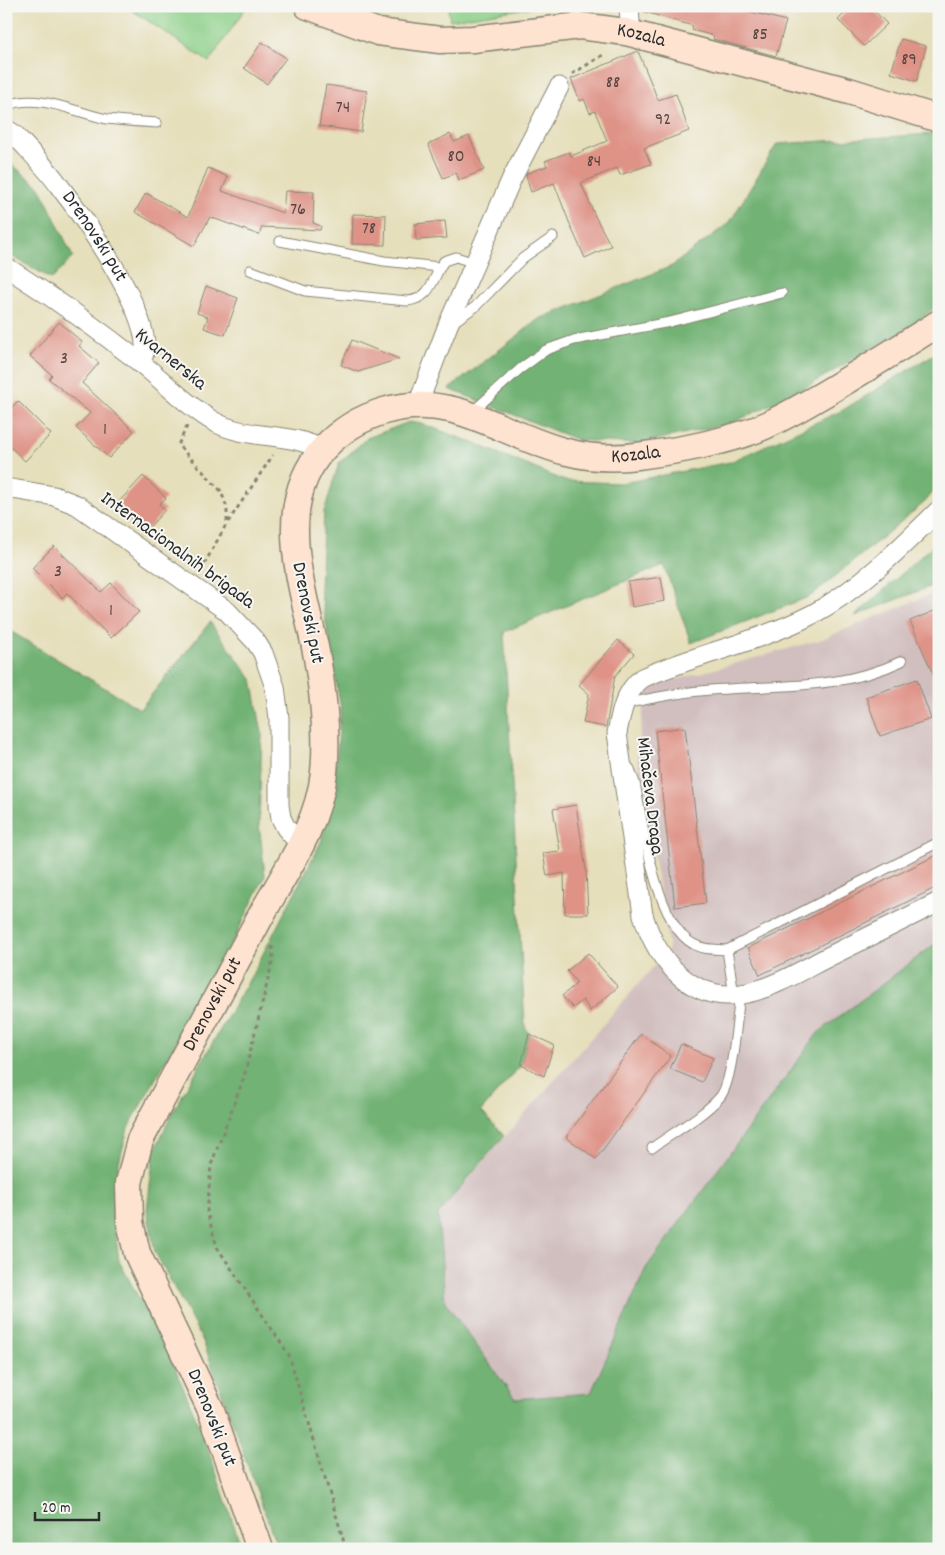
<svg xmlns="http://www.w3.org/2000/svg" width="945" height="1555" viewBox="0 0 945 1555" font-family="Dekko,sans-serif">
  <style>
    .industrial { fill: #d1bfbf }
    .green { fill: #8dd089; stroke: #5c7e5a }
    .forest { fill: #72b275; stroke: #4e6e50 }
    .building { fill: #df9387 }
    .lines { fill: none; stroke-linecap: round; stroke-linejoin: round }
    .lane-casing { stroke: #888573; stroke-width: 11 }
    .street-casing { stroke: #888573; stroke-width: 21 }
    .secondary-casing { stroke: #888573; stroke-width: 29 }
    .path { stroke: #888573; stroke-width: 3; stroke-dasharray: 4 4; stroke-linecap: butt }
    .lane { stroke: #fff; stroke-width: 9 }
    .street { stroke: #fff; stroke-width: 19 }
    .secondary { stroke: #fee3d1; stroke-width: 26 }
    .labels { text-anchor: middle; dominant-baseline: central; stroke-width: 4; stroke-linejoin: round; paint-order: stroke }
    .number-label { font-size: 18px; fill: #584542 }
    .street-label { font-size: 20px; fill: #2b2b2b; stroke: #f6f6f2 }
  </style>
  <rect width="100%" height="100%" fill="#f6f6f2"/>
  <filter id="ink" filterUnits="userSpaceOnUse"><feTurbulence type="fractalNoise" baseFrequency=".02" numOctaves="2"/><feDisplacementMap in="SourceGraphic" scale="10" xChannelSelector="R" yChannelSelector="G"/><feConvolveMatrix kernelMatrix="1 2 1 2 8 2 1 2 1" color-interpolation-filters="sRGB"/></filter>
  <filter id="wash" filterUnits="userSpaceOnUse"><feTurbulence type="fractalNoise" baseFrequency=".0096" numOctaves="4" result="noise"/><feDisplacementMap in="SourceGraphic" scale="20" xChannelSelector="R" yChannelSelector="G"/><feGaussianBlur stdDeviation="1.12" result="paint"/><feColorMatrix in="noise" values="0 0 0 0 0 0 0 0 0 0 0 0 0 0 0 0 0 1.4 0 .05"/><feComposite in="paint" operator="in"/></filter>
  <g filter="url(#wash)">
    <rect width="100%" height="100%" fill="#e6dfbb"/>
    <!-- industrial -->
    <polygon class="industrial" points="939,591 939,941 818,1033 646,1268 591,1393 515,1399 445,1302 438,1214 669,949 637,758 646,688 820,640"/>
    <!-- green -->
    <g class="green">
      <polygon points="126,6 247,6 209,62"/>
      <polygon points="448,6 540,6 450,20"/>
    </g>
    <!-- forest -->
    <g class="forest">
      <polygon points="932,134 939,139 939,304 917,322 801,390 732,423 637,444 578,440 449,389 539,319 672,266 730,222 777,144"/>
      <polygon points="6,160 40,187 73,257 52,279 6,253"/>
      <polygon points="939,351 939,485 925,502 811,596 691,643 664,565 504,632 525,1027 529,1034 521,1065 481,1111 504,1136 438,1214 445,1302 515,1399 591,1393 646,1268 818,1033 939,941 939,1549 278,1549 203,1341 155,1252 147,1210 154,1152 172,1113 253,973 321,842 333,796 341,709 320,588 324,512 339,463 367,438 409,422 423,424 476,444 565,481 622,483 730,462 843,410"/>
      <polygon points="939,540 939,583 855,616"/>
      <polygon points="210,622 252,679 262,733 259,823 265,876 234,939 128,1128 116,1174 114,1221 119,1261 172,1360 205,1440 242,1549 6,1549 6,632 10,631 140,709"/>
    </g>
    <g id="blocks">
      <!-- building -->
      <g class="building">
        <polygon points="643,6 729,6 786,21 776,56 713,39 714,36 692,30 693,26 642,11"/>
        <polygon points="852,6 870,6 887,24 864,46 838,20"/>
        <polygon points="901,39 926,46 917,81 891,73"/>
        <polygon points="262,42 286,58 267,84 244,68"/>
        <polygon points="638,51 658,100 676,94 689,131 644,148 651,164 620,175 617,168 581,183 595,216 611,246 585,258 571,227 554,183 531,192 526,176 527,173 547,166 545,161 569,152 571,156 607,141 595,111 590,113 584,99 580,101 571,79"/>
        <polygon points="326,85 367,91 361,132 319,126"/>
        <polygon points="450,134 454,142 469,136 484,170 459,180 456,173 443,178 428,144"/>
        <polygon points="208,168 228,177 222,191 283,213 285,191 314,192 313,223 321,226 320,230 262,227 259,235 210,217 194,246 135,212 146,193 188,217"/>
        <polygon points="353,214 386,215 385,245 352,244"/>
        <polygon points="445,221 447,238 416,240 415,224"/>
        <polygon points="206,286 238,298 225,335 204,328 208,317 197,313"/>
        <polygon points="59,322 82,342 79,346 99,363 82,383 134,431 109,458 76,428 90,413 49,379 52,375 30,356"/>
        <polygon points="352,340 399,359 358,372 341,365"/>
        <polygon points="18,401 51,434 25,461 6,443 6,413"/>
        <polygon points="143,476 166,498 159,504 165,510 145,532 116,505"/>
        <polygon points="54,546 101,592 111,583 139,612 111,638 67,593 62,598 32,568"/>
        <polygon points="661,577 665,601 632,607 628,582"/>
        <polygon points="939,609 939,688 910,621"/>
        <polygon points="618,640 634,654 615,676 606,727 583,723 589,694 579,685"/>
        <polygon points="917,679 931,719 880,736 866,697"/>
        <polygon points="685,727 706,903 675,907 655,731"/>
        <polygon points="576,805 586,870 588,914 565,914 564,873 547,876 543,853 560,851 553,809"/>
        <polygon points="939,854 939,886 760,975 748,948"/>
        <polygon points="588,953 618,987 590,1011 583,1000 573,1008 562,996 577,983 567,971"/>
        <polygon points="529,1034 554,1045 544,1076 521,1065"/>
        <polygon points="641,1034 671,1056 596,1159 566,1137"/>
        <polygon points="681,1044 713,1058 702,1082 670,1069"/>
      </g>
    </g>
  </g>
  <g filter="url(#ink)">
    <use href="#blocks" fill-opacity="0" stroke="#888573" stroke-width="1"/>
    <g class="lines">
      <!-- lane casing -->
      <g class="lane-casing">
        <g id="lane">
          <polyline points="760,6 762,7"/>
          <path d="M6,106C38,92 76,113 107,119C124,121 141,122 157,123"/>
          <polyline points="280,241 384,261 439,267"/>
          <path d="M250,270L305,291L407,301C432,299 432,278 444,261L456,257L475,263"/>
          <polyline points="452,323 475,307 523,258 553,237"/>
          <polyline points="472,412 520,369 546,350 574,340 670,322 782,293"/>
          <path d="M624,704C649,699 674,693 700,691C770,684 837,692 902,661"/>
          <path d="M626,764L630,769L635,783C643,823 656,934 700,947C708,950 719,949 727,950L734,995"/>
          <polyline points="727,950 939,842"/>
          <path d="M652,1148C674,1132 702,1117 720,1097C733,1082 737,1016 740,994"/>
        </g>
      </g>
      <!-- street casing -->
      <g class="street-casing">
        <g id="street">
          <polyline points="626,32 630,22 629,6"/>
          <path id="s1" d="M6,129L15,135C30,152 47,168 60,187C85,219 147,309 145,348C145,353 142,358 140,363"/>
          <path d="M6,267C53,297 99,330 142,364C166,383 187,406 213,421C248,441 290,431 322,450"/>
          <polyline points="418,404 448,325 512,178 559,87"/>
          <polyline points="6,488 54,496 77,505 227,611 256,642 263,653 275,687 279,718 279,805 281,818 286,828 300,844"/>
          <path d="M939,510C900,548 861,588 813,614C759,642 697,654 642,678C625,692 621,712 617,733L643,915C657,961 693,1005 747,993C775,987 804,969 830,956C866,938 902,920 939,902"/>
        </g>
      </g>
      <!-- secondary casing -->
      <g class="secondary-casing">
        <g id="secondary">
          <path id="s2" d="M308,6L378,32L440,40L473,39L580,26L626,32L849,91L939,119"/>
          <path id="s3" d="M260,1549L211,1410L137,1253L130,1222L129,1183L140,1140C180,1067 219,994 258,921C283,875 319,826 324,772C328,733 323,691 316,652C303,586 272,505 324,448C340,431 361,418 384,411C454,390 502,436 567,452C590,458 613,459 637,456C677,451 717,444 755,430C779,421 801,407 824,394C863,371 901,347 939,323"/>
        </g>
      </g>
      <!-- path -->
      <g class="path">
        <polyline points="572,74 605,54"/>
        <polyline points="187,426 178,445 221,491 227,508 227,523 201,570"/>
        <polyline points="228,522 273,455"/>
        <polyline points="272,946 273,959 244,1077 211,1165 207,1212 217,1247 289,1355 346,1549"/>
      </g>
      <!-- lane -->
      <use href="#lane" class="lane"/>
      <!-- street -->
      <use href="#street" class="street"/>
      <!-- secondary -->
      <use href="#secondary" class="secondary"/>
    </g>
  </g>
  <g class="labels">
    <!-- number labels -->
    <g class="number-label">
      <text x="760" y="35">85</text>
      <text x="909" y="60">89</text>
      <text x="613" y="83">88</text>
      <text x="343" y="108">74</text>
      <text x="663" y="120">92</text>
      <text x="456" y="157">80</text>
      <text x="594" y="162">84</text>
      <text x="298" y="210">76</text>
      <text x="369" y="229">78</text>
      <text x="64" y="359">3</text>
      <text x="105" y="430">1</text>
      <text x="58" y="572">3</text>
      <text x="111" y="611">1</text>
    </g>
    <!-- street labels -->
    <g class="street-label">
      <text stroke="none"><textPath href="#s2" startOffset="340">Kozala</textPath></text>
      <text stroke="none"><textPath href="#s1" startOffset="140">Drenovski put</textPath></text>
      <text transform="translate(170 360) rotate(39)">Kvarnerska</text>
      <text stroke="none"><textPath href="#s3" startOffset="1515">Kozala</textPath></text>
      <text transform="translate(177 551) rotate(36)">Internacionalnih brigada</text>
      <text transform="translate(307 613) rotate(79)">Drenovski put</text>
      <text transform="translate(649 796) rotate(83)">Mihačeva Draga</text>
      <text stroke="none"><textPath href="#s3" startOffset="590">Drenovski put</textPath></text>
      <text transform="translate(211 1418) rotate(68)">Drenovski put</text>
    </g>
  </g>
  <!-- margin -->
  <rect width="945" height="1555" fill="none" stroke="#f6f6f2" stroke-width="25"/>
  <!-- scale -->
  <path d="M35 1512v8h64v-8" fill="none" stroke="#2b2b2b" stroke-width="2.5"/>
  <text x="42" y="1512" font-size="15" fill="#2b2b2b" stroke="#f6f6f2" stroke-width="4" paint-order="stroke">20 m</text>
</svg>
